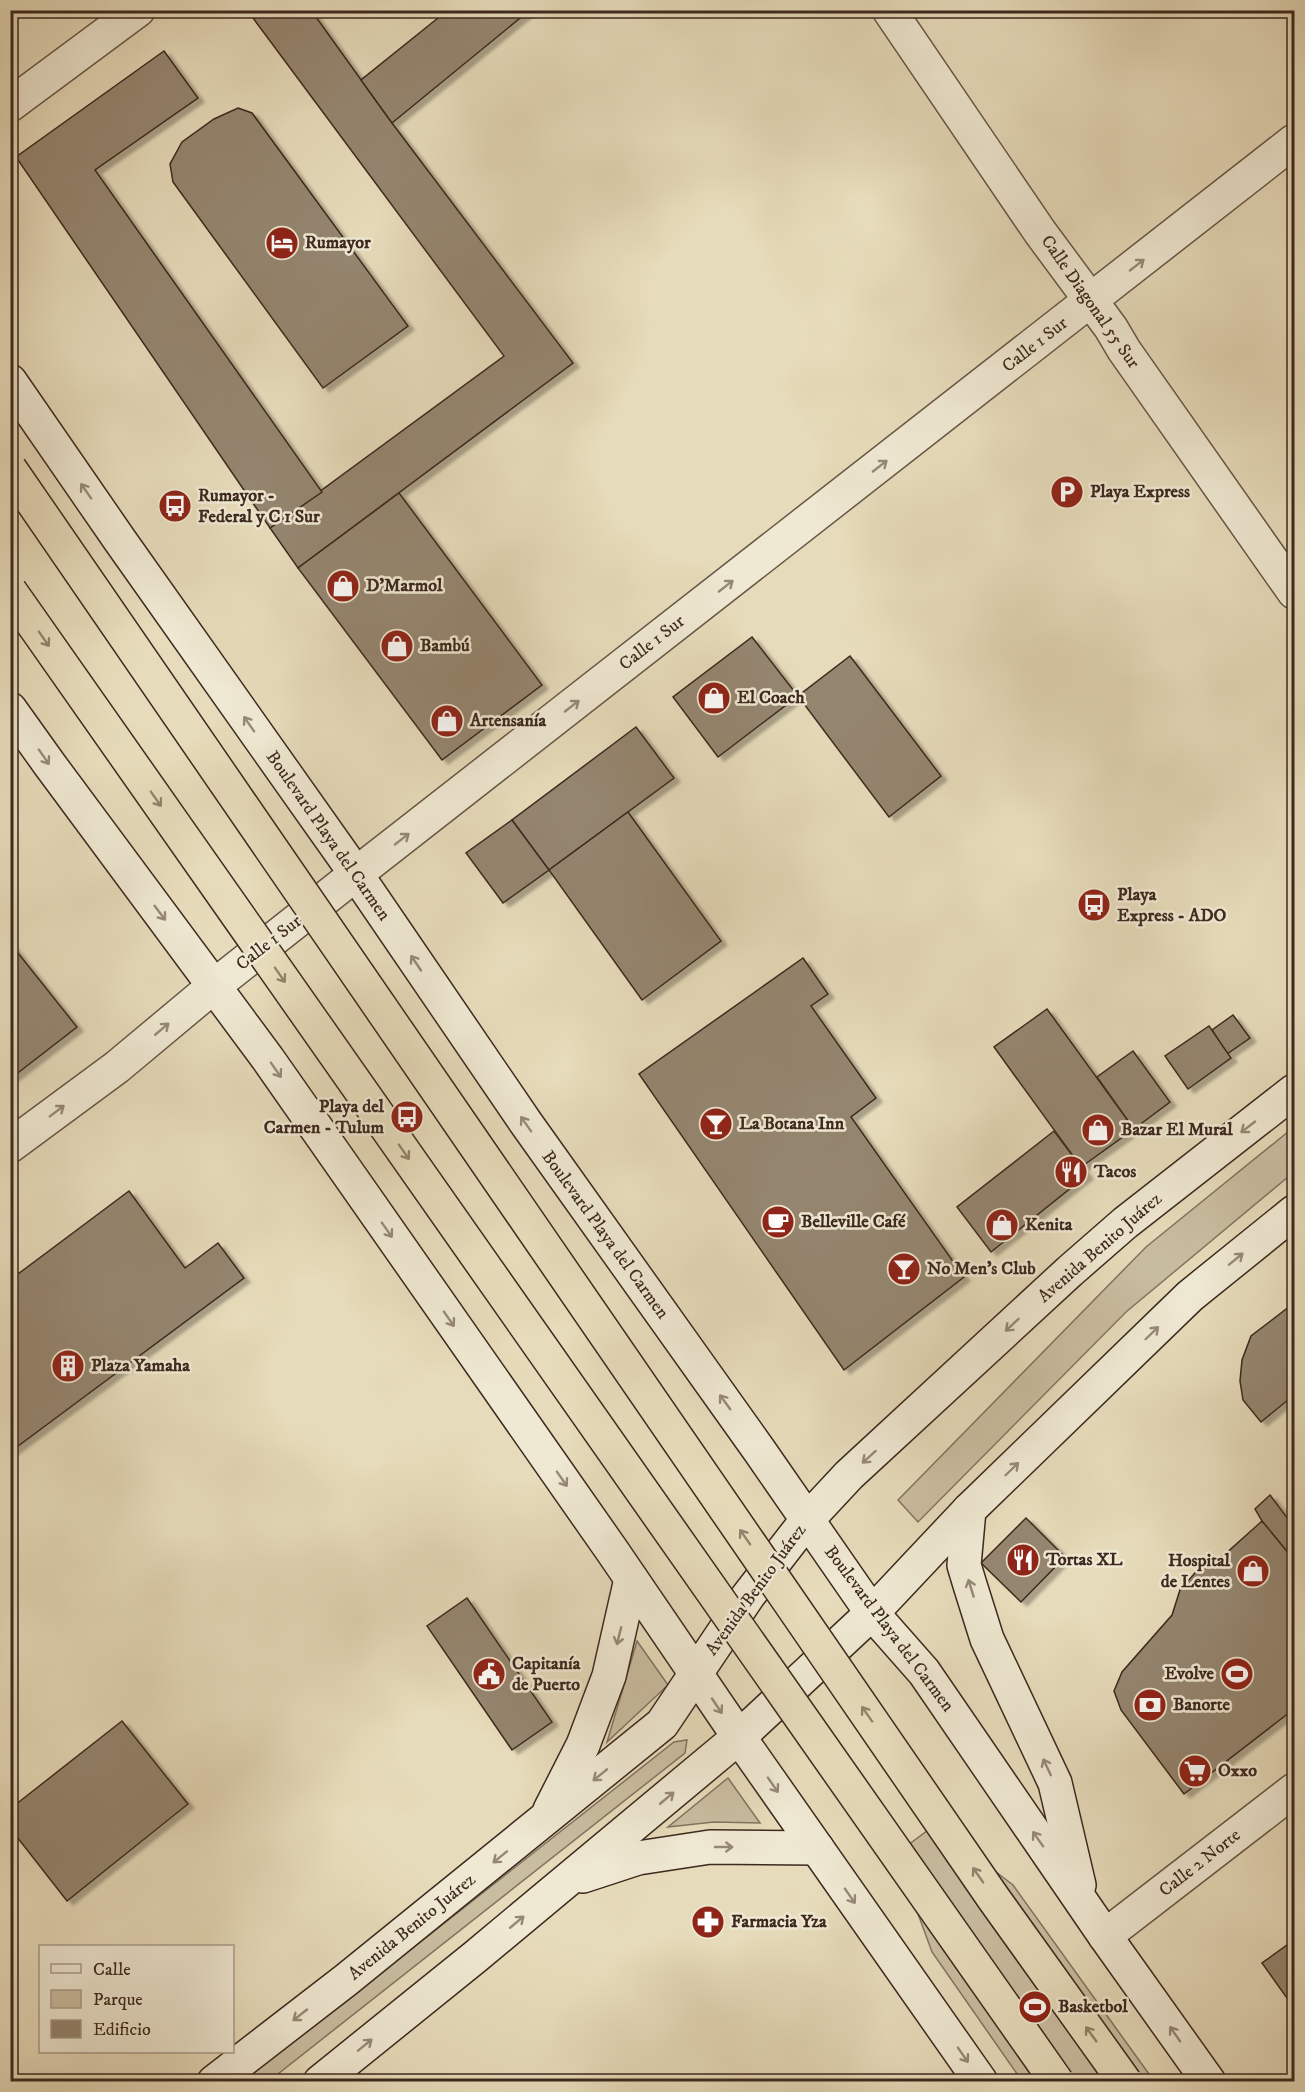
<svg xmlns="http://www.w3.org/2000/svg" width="1305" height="2092" viewBox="0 0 1305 2092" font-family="'IM FELL DW Pica',serif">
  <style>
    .green { fill: #c9bda0; stroke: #837360; stroke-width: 1.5 }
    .building { fill: #958670; stroke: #3d291f; stroke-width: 1.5; filter: url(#shadow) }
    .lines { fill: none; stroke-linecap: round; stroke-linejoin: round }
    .street-casing { stroke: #675646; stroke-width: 36 }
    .secondary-casing { stroke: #3d291f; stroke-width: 36 }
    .street { stroke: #efe8d2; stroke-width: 33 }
    .secondary { stroke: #efe8d2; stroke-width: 33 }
    .highway-bridge-casing { stroke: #3d291f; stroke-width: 36; stroke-linecap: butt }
    .highway-bridge { stroke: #e6dbba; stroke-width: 33 }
    .oneway { stroke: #968878 }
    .oneway2 { stroke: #92826c }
    .labels { text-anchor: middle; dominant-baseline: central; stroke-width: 5; stroke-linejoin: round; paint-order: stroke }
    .poi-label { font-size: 18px; font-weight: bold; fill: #3d291f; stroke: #efe8d2; text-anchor: start }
    .street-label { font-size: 18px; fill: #3d291f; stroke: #efe8d2 }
  </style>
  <defs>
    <filter id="shadow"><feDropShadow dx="6" dy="4" stdDeviation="1.5" flood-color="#0004"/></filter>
  </defs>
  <rect width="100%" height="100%" fill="#e6dbba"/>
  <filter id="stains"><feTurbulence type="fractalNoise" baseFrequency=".00333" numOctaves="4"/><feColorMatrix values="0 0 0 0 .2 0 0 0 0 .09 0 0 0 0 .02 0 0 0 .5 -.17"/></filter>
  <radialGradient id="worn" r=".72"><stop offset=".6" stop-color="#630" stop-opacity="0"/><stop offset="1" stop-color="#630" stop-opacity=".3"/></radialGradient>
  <!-- green -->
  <g class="green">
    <polygon points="1294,1127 1294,1172 1126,1312 918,1522 898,1500 1146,1247"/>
    <polygon points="637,1641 668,1685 607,1742"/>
    <polygon points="687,1740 685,1753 269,2081 244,2081 674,1742"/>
    <polygon points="728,1778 760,1823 714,1822 668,1827"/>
    <polygon points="935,1825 1013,1885 1154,2081 1022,2081 932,1952 896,1854"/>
  </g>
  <!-- building -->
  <g class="building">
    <polygon points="247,10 311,10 392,123 573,363 298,568 270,528 504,356"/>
    <polygon points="448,10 530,10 392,123 361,80"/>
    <polygon points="164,51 198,98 95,170 322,492 270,528 16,157"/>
    <polygon points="238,108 252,113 408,326 323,388 173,182 170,164 182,142 214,119"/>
    <polygon points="399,493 542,685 442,760 298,568"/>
    <polygon points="752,637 798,696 718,757 673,697"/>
    <polygon points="850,656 941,776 889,817 798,696"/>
    <polygon points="636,727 674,778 549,870 512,820"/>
    <polygon points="628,812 721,941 642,1000 549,870"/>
    <polygon points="512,820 549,870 503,903 466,853"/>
    <polygon points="10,943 77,1027 10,1079"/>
    <polygon points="803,958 828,994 811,1006 876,1098 851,1117 964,1277 844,1370 639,1074"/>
    <polygon points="1047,1009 1134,1129 1081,1167 994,1047"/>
    <polygon points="1233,1015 1250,1038 1227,1054 1212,1030"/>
    <polygon points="1209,1026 1231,1058 1188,1089 1165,1056"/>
    <polygon points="1133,1051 1170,1102 1134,1129 1097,1077"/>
    <polygon points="1054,1131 1087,1175 991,1252 957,1207"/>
    <polygon points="129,1191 185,1268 218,1243 244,1278 10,1452 10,1280"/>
    <polygon points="1294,1303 1294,1395 1261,1422 1243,1400 1240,1381 1242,1360 1251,1336"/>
    <polygon points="1270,1495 1294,1527 1294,1560 1262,1521 1255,1509"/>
    <polygon points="1026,1518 1065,1557 1021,1602 981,1563"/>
    <polygon points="1262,1521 1294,1560 1294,1709 1184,1794 1121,1710 1114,1691 1122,1672 1172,1615 1180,1590 1201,1566 1224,1555"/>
    <polygon points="467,1598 552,1722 512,1750 427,1626"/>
    <polygon points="122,1721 188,1804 67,1901 10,1828 10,1809"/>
    <polygon points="1294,1940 1294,2008 1262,1963"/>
  </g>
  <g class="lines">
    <!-- street casing -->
    <g class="street-casing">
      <g id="street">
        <polyline points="889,10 1040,232 1111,328 1124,350 1294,592"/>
        <polyline points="10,105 138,10"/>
        <polyline points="10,1146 117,1067 214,986 356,874 1294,141"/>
        <polyline points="1105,1936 1294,1790"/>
      </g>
    </g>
    <!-- secondary casing -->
    <g class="secondary-casing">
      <g id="secondary">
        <polyline points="10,381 119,539 356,874 526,1123 759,1450 872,1613 924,1672 1105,1936 1209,2082"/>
        <polyline points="10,709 50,765 268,1059 613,1552 739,1737 981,2082"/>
        <polyline points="969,1510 964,1565 970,1585 987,1639 1055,1783 1079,1885"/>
        <polyline points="550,1810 583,1745 609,1676 631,1579"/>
        <polyline points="583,1876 638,1858 710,1847 817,1848"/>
        <polyline points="214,2082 346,1980 662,1724 748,1596 807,1520 849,1475 1070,1271 1125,1223 1294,1091"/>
        <polyline points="320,2082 475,1957 739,1737 872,1613 969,1510 1190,1296 1294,1212"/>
      </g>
    </g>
    <!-- street -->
    <use href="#street" class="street"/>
    <!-- secondary -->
    <use href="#secondary" class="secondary"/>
    <!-- highway-bridge casing -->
    <g class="highway-bridge-casing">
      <g id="highway-bridge">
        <polyline points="10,469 994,1899 1125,2082"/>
        <polyline points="10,591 1057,2082"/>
      </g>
    </g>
    <!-- highway-bridge -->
    <use href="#highway-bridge" class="highway-bridge"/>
  </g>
  <!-- one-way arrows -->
  <defs><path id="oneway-shaft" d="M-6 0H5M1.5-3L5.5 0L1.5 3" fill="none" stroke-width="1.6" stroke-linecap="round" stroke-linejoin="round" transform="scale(1.5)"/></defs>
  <g class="oneway">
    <use href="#oneway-shaft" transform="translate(1137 265) rotate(-38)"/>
    <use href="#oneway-shaft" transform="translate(880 466) rotate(-38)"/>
    <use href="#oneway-shaft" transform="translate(86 491) rotate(-125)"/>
    <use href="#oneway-shaft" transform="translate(726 586) rotate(-38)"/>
    <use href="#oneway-shaft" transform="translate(572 706) rotate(-38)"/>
    <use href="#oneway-shaft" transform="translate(249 724) rotate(-125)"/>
    <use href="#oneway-shaft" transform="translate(44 757) rotate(55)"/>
    <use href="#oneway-shaft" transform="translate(402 839) rotate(-38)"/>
    <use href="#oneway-shaft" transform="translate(160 913) rotate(53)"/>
    <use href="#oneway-shaft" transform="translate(416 963) rotate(-124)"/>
    <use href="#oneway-shaft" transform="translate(162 1029) rotate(-40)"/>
    <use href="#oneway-shaft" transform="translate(276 1070) rotate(55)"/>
    <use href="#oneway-shaft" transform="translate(57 1111) rotate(-37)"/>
    <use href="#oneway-shaft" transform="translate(526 1124) rotate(-125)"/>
    <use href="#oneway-shaft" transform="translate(1248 1127) rotate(142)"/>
    <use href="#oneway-shaft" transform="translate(387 1230) rotate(55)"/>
    <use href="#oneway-shaft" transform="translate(1236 1259) rotate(-39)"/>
    <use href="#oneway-shaft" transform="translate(449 1319) rotate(55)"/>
    <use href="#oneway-shaft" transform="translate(1012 1325) rotate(137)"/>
    <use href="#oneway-shaft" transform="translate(1152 1333) rotate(-44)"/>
    <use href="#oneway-shaft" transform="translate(725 1402) rotate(-126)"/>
    <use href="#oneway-shaft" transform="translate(869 1457) rotate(138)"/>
    <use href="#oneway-shaft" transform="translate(1012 1469) rotate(-44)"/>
    <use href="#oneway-shaft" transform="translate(562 1479) rotate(55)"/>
    <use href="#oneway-shaft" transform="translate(971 1588) rotate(-107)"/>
    <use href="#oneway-shaft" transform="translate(619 1636) rotate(104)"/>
    <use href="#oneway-shaft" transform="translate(717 1706) rotate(56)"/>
    <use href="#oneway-shaft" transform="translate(1047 1767) rotate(-115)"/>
    <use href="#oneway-shaft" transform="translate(600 1775) rotate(141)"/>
    <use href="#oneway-shaft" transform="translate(773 1785) rotate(55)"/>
    <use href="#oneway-shaft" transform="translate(667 1798) rotate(-40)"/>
    <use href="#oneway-shaft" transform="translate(1038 1839) rotate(-125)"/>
    <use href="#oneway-shaft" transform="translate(724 1847)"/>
    <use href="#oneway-shaft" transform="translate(500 1857) rotate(141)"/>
    <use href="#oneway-shaft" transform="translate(850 1896) rotate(55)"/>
    <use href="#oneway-shaft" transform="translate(517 1922) rotate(-40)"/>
    <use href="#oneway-shaft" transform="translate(300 2015) rotate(142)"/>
    <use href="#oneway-shaft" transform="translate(1175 2034) rotate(-125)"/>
    <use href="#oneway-shaft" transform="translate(365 2045) rotate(-39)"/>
    <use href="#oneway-shaft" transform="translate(963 2055) rotate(55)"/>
  </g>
  <g class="oneway2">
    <use href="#oneway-shaft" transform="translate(44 639) rotate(55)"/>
    <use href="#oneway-shaft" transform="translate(156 799) rotate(55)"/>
    <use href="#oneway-shaft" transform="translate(280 975) rotate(55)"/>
    <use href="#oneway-shaft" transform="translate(404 1152) rotate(55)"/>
    <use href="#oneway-shaft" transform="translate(745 1537) rotate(-125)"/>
    <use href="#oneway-shaft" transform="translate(867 1714) rotate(-125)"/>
    <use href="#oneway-shaft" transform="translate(978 1875) rotate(-125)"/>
    <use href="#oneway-shaft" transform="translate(1091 2034) rotate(-126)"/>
  </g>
  <!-- icons -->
  <defs>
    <g id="hotel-disc" transform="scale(1.725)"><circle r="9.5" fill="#8f2418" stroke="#efe8d2"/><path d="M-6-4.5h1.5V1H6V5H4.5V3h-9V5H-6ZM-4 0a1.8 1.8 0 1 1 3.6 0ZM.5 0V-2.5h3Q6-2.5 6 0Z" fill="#fff"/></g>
    <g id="parking-disc" transform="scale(1.725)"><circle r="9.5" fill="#8f2418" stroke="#efe8d2"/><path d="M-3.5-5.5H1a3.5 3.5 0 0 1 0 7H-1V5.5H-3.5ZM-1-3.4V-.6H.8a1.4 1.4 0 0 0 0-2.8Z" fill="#fff"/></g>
    <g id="bus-disc" transform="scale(1.725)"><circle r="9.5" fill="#8f2418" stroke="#efe8d2"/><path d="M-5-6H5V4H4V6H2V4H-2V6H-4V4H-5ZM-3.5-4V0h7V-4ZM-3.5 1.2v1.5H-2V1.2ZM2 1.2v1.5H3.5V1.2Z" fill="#fff"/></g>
    <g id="shop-disc" transform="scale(1.725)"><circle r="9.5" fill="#8f2418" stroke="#efe8d2"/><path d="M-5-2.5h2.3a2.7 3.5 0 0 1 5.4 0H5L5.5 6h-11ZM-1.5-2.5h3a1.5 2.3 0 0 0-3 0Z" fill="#fff"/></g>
    <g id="bar-disc" transform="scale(1.725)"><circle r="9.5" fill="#8f2418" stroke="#efe8d2"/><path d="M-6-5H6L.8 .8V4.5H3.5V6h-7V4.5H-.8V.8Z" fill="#fff"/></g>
    <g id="restaurant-disc" transform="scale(1.725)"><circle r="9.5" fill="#8f2418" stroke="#efe8d2"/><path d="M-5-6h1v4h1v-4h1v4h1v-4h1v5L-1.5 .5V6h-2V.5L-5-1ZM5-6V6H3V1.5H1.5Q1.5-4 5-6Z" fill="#fff"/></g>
    <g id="cafe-disc" transform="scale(1.725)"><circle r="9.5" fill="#8f2418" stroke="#efe8d2"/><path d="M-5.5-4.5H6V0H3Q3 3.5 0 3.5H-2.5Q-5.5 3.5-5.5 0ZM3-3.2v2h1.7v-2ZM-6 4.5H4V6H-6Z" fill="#fff"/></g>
    <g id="building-disc" transform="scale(1.725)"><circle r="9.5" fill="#8f2418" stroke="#efe8d2"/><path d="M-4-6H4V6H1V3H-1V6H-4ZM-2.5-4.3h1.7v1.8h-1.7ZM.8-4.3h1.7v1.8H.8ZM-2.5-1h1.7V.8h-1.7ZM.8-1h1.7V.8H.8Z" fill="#fff"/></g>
    <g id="civic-disc" transform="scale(1.725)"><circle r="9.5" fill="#8f2418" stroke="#efe8d2"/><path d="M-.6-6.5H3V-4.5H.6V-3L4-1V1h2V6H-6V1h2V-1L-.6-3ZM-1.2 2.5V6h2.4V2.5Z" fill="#fff"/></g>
    <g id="stadium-disc" transform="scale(1.725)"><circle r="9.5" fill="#8f2418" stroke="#efe8d2"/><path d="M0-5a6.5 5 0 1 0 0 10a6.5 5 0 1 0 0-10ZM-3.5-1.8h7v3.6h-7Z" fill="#fff"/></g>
    <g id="bank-disc" transform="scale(1.725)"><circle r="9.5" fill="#8f2418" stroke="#efe8d2"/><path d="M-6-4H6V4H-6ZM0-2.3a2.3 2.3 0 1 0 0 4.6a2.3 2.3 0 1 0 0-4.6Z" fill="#fff"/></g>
    <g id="supermarket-disc" transform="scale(1.725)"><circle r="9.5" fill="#8f2418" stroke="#efe8d2"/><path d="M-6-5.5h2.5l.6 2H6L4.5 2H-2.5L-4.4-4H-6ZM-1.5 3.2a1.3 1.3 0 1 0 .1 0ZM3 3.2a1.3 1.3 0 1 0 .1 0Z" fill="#fff"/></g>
    <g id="pharmacy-disc" transform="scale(1.725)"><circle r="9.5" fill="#8f2418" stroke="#efe8d2"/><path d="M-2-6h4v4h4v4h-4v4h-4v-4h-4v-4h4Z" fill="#fff"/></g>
  </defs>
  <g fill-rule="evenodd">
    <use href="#hotel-disc" x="282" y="243"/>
    <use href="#parking-disc" x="1067" y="492"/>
    <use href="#bus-disc" x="175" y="506"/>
    <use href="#shop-disc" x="343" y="586"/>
    <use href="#shop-disc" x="397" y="646"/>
    <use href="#shop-disc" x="714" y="698"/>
    <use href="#shop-disc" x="447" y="721"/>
    <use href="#bus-disc" x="1094" y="905"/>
    <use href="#bus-disc" x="407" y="1117"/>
    <use href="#bar-disc" x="716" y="1124"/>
    <use href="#shop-disc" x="1098" y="1130"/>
    <use href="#restaurant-disc" x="1071" y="1172"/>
    <use href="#cafe-disc" x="778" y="1222"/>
    <use href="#shop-disc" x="1002" y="1225"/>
    <use href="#bar-disc" x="904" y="1269"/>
    <use href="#building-disc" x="68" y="1366"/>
    <use href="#restaurant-disc" x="1023" y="1560"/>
    <use href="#shop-disc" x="1253" y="1571"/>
    <use href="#civic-disc" x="489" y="1674"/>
    <use href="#stadium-disc" x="1237" y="1674"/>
    <use href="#bank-disc" x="1150" y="1705"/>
    <use href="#supermarket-disc" x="1195" y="1771"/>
    <use href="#pharmacy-disc" x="708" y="1922"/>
    <use href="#stadium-disc" x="1035" y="2007"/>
  </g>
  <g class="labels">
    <!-- poi labels -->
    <g class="poi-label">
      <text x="305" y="243">Rumayor</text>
      <text x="1090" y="492">Playa Express</text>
      <text x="198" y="496">Rumayor -<tspan x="198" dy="21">Federal y C 1 Sur</tspan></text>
      <text x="366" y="586">D'Marmol</text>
      <text x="420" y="646">Bambú</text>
      <text x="737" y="698">El Coach</text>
      <text x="470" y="721">Artensanía</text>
      <text x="1117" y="895">Playa<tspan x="1117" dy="21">Express - ADO</tspan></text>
      <text x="384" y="1107" text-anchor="end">Playa del<tspan x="384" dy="21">Carmen - Tulum</tspan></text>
      <text x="739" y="1124">La Botana Inn</text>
      <text x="1121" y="1130">Bazar El Mural</text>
      <text x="1094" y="1172">Tacos</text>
      <text x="801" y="1222">Belleville Café</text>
      <text x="1025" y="1225">Kenita</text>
      <text x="927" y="1269">No Men's Club</text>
      <text x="91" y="1366">Plaza Yamaha</text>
      <text x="1046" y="1560">Tortas XL</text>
      <text x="1230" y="1561" text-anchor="end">Hospital<tspan x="1230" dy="21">de Lentes</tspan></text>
      <text x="512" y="1664">Capitanía<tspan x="512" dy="21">de Puerto</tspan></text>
      <text x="1214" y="1674" text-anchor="end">Evolve</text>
      <text x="1173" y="1705">Banorte</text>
      <text x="1218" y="1771">Oxxo</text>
      <text x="731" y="1922">Farmacia Yza</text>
      <text x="1058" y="2007">Basketbol</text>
    </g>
    <!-- street labels -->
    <g class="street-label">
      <text transform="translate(1090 302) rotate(55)">Calle Diagonal 55 Sur</text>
      <text transform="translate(1035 345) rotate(-38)">Calle 1 Sur</text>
      <text transform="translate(652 643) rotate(-38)">Calle 1 Sur</text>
      <text transform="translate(328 836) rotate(55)">Boulevard Playa del Carmen</text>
      <text transform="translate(269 943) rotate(-38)">Calle 1 Sur</text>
      <text transform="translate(605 1235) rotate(54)">Boulevard Playa del Carmen</text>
      <text transform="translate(1100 1248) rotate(-41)">Avenida Benito Juárez</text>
      <text transform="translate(756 1590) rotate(-54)">Avenida Benito Juárez</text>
      <text transform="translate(889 1629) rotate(53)">Boulevard Playa del Carmen</text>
      <text transform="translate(1200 1863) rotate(-38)">Calle 2 Norte</text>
      <text transform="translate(412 1927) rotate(-39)">Avenida Benito Juárez</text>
    </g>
  </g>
  <!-- margin -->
  <rect width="1305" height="2092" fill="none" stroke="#e6dbba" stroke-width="36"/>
  <rect x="12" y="12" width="1281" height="2068" fill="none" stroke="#3d291f" stroke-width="3"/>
  <rect x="18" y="18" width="1269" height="2056" fill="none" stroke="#3d291f" stroke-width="1.5"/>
  <!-- legend -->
  <rect x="39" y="1945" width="195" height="108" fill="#efe8d2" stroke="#a89c8a" stroke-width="1.5"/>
  <rect x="51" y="1964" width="30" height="9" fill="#efe8d2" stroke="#a89c8a" stroke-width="1.5"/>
  <text x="93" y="1975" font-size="18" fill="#3d291f">Calle</text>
  <rect x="51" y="1990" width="30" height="18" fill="#c9bda0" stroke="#a89c8a" stroke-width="1.5"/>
  <text x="93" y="2005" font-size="18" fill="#3d291f">Parque</text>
  <rect x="51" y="2020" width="30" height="18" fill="#958670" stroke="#a89c8a" stroke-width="1.5"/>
  <text x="93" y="2035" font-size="18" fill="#3d291f">Edificio</text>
  <rect width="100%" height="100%" filter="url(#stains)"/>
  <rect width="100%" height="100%" fill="url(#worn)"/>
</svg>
